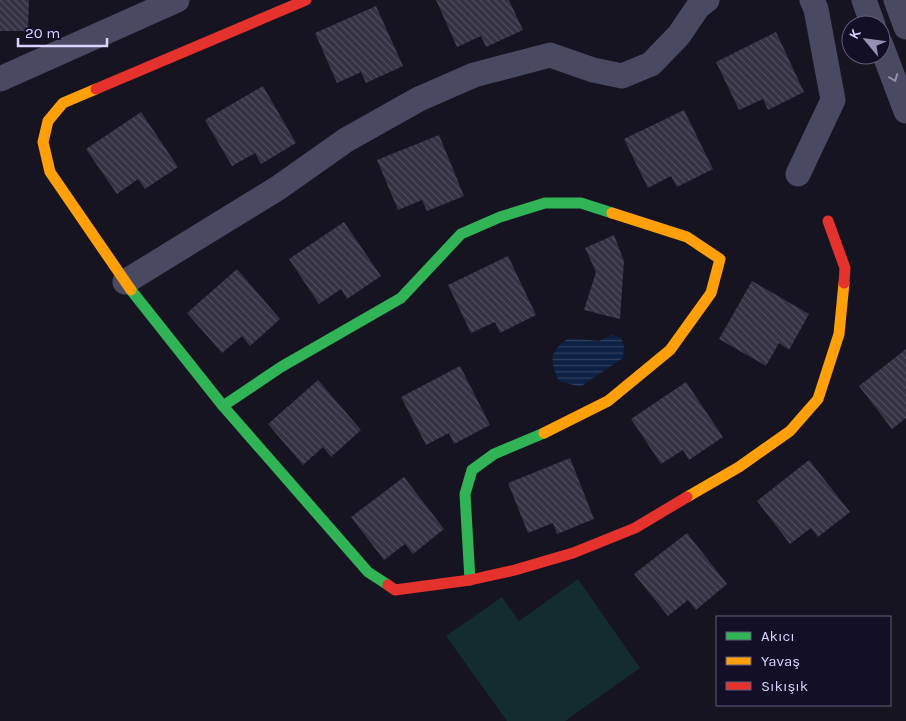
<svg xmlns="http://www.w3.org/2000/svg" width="906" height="721" viewBox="0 0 906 721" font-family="Karla,sans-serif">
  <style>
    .grass { fill: #132c2d }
    .water { fill: url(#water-rules) }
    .building { fill: url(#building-back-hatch) }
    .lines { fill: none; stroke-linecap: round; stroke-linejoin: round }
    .street { stroke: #4a4962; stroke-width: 25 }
    .fast { stroke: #30b455; stroke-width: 11 }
    .slow { stroke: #ff9f0a; stroke-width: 11 }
    .jam { stroke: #e5322d; stroke-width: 11 }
    .oneway { stroke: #928eb0 }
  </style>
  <defs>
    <pattern id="water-rules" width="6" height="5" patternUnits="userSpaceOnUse" patternTransform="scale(1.25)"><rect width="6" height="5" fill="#0d2144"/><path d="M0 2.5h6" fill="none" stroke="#304060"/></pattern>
    <pattern id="building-back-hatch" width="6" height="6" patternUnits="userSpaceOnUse" patternTransform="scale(1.25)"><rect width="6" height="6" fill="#343243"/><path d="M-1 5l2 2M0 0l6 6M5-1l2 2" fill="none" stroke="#514f5f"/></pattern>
  </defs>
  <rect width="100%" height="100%" fill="#161421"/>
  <!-- grass -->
  <polygon class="grass" points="578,579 640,668 565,721 507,721 446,636 502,597 519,621"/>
  <!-- water -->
  <path class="water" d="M612,335L621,338L624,345L623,358L580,387L559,381C550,361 548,352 569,338L599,341Z"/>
  <!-- building -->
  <g class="building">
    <polygon points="0,0 29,0 28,31 0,31"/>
    <polygon points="436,0 509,0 523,30 486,47 481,36 457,47"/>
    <polygon points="376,6 403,66 366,83 361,72 337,83 315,33"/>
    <polygon points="776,32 804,92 768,110 763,99 739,110 716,62"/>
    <polygon points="263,86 296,143 261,164 255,153 232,166 205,120"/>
    <polygon points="684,110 713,169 677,187 671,176 648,188 624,139"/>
    <polygon points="141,112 178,167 145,189 138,179 117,194 86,149"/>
    <polygon points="439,135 464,196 427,211 422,200 398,210 377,160"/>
    <polygon points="344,222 381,276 347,299 341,289 319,304 289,259"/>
    <polygon points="614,235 624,261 620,319 584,310 596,272 585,248"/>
    <polygon points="508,256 536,315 500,333 495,322 471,333 448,285"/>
    <polygon points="237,269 280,319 250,346 242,336 222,353 187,313"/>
    <polygon points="752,281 809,314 789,350 779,343 766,366 719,339"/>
    <polygon points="906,349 906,418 892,429 859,386"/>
    <polygon points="460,366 490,425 454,444 449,433 426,445 401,397"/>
    <polygon points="318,380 361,430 331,457 323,447 303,465 268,424"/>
    <polygon points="686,382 723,437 689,460 683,450 661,464 631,419"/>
    <polygon points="570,458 594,519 557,534 553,523 528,533 508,483"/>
    <polygon points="809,460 850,512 818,537 811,528 790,544 757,501"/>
    <polygon points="404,477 444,529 413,554 405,544 384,560 351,517"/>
    <polygon points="687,533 727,584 696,610 688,600 668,616 634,574"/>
  </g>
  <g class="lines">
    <!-- street -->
    <g class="street">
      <polyline points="864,0 873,25"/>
      <polyline points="896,0 906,27"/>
      <polyline points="881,45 906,111"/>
      <polyline points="0,79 177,0"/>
      <polyline points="798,174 833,100 816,9 812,0"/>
      <polyline points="125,282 278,188 346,140 419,99 474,75 550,55 593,70 622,76 651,64 679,35 698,7 707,0"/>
    </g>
    <!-- fast -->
    <g class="fast">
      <polyline points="131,290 223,406 368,572 388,585"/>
      <polyline points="223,406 281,367 401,298 461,234 500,217 545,203 581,203 612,213"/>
      <polyline points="470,580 465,494 472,470 494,454 544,433"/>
    </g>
    <!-- slow -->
    <g class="slow">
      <polyline points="96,89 63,103 48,121 43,142 50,172 131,290"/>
      <polyline points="544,433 608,401 670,350 711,293 720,259 687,237 612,213"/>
      <polyline points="687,497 739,467 790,431 818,399 839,334 844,283"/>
    </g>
    <!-- jam -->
    <g class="jam">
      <polyline points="96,89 306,0"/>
      <polyline points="828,221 845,268 844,283"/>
      <polyline points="388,585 395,590 470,580 515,570 573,553 635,528 687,497"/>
    </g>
  </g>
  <!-- one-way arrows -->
  <defs><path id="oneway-chevron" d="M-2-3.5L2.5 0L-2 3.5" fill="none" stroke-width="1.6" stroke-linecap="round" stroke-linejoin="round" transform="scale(1.25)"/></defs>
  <use class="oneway" href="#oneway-chevron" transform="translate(894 78) rotate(69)"/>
  <!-- legend -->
  <rect x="716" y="616" width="175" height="90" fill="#130f26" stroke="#625e7d"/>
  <rect x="726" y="632" width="25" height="8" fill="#30b455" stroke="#625e7d"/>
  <text x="761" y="641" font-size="15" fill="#d9d4ff">Akıcı</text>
  <rect x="726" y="657" width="25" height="8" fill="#ff9f0a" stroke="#625e7d"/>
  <text x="761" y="666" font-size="15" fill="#d9d4ff">Yavaş</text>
  <rect x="726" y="682" width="25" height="8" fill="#e5322d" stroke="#625e7d"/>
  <text x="761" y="691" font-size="15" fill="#d9d4ff">Sıkışık</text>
  <!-- north arrow -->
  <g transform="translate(866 40) rotate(299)"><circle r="24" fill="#130f26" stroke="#625e7d"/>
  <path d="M0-4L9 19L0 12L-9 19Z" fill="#9591b1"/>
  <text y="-8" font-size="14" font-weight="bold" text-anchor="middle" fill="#d9d4ff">K</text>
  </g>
  <!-- scale -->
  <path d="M18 38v8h89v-8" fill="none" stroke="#d9d4ff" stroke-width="2.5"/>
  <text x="25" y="38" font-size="15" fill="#d9d4ff" stroke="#130f26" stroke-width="4" paint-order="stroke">20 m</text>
</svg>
